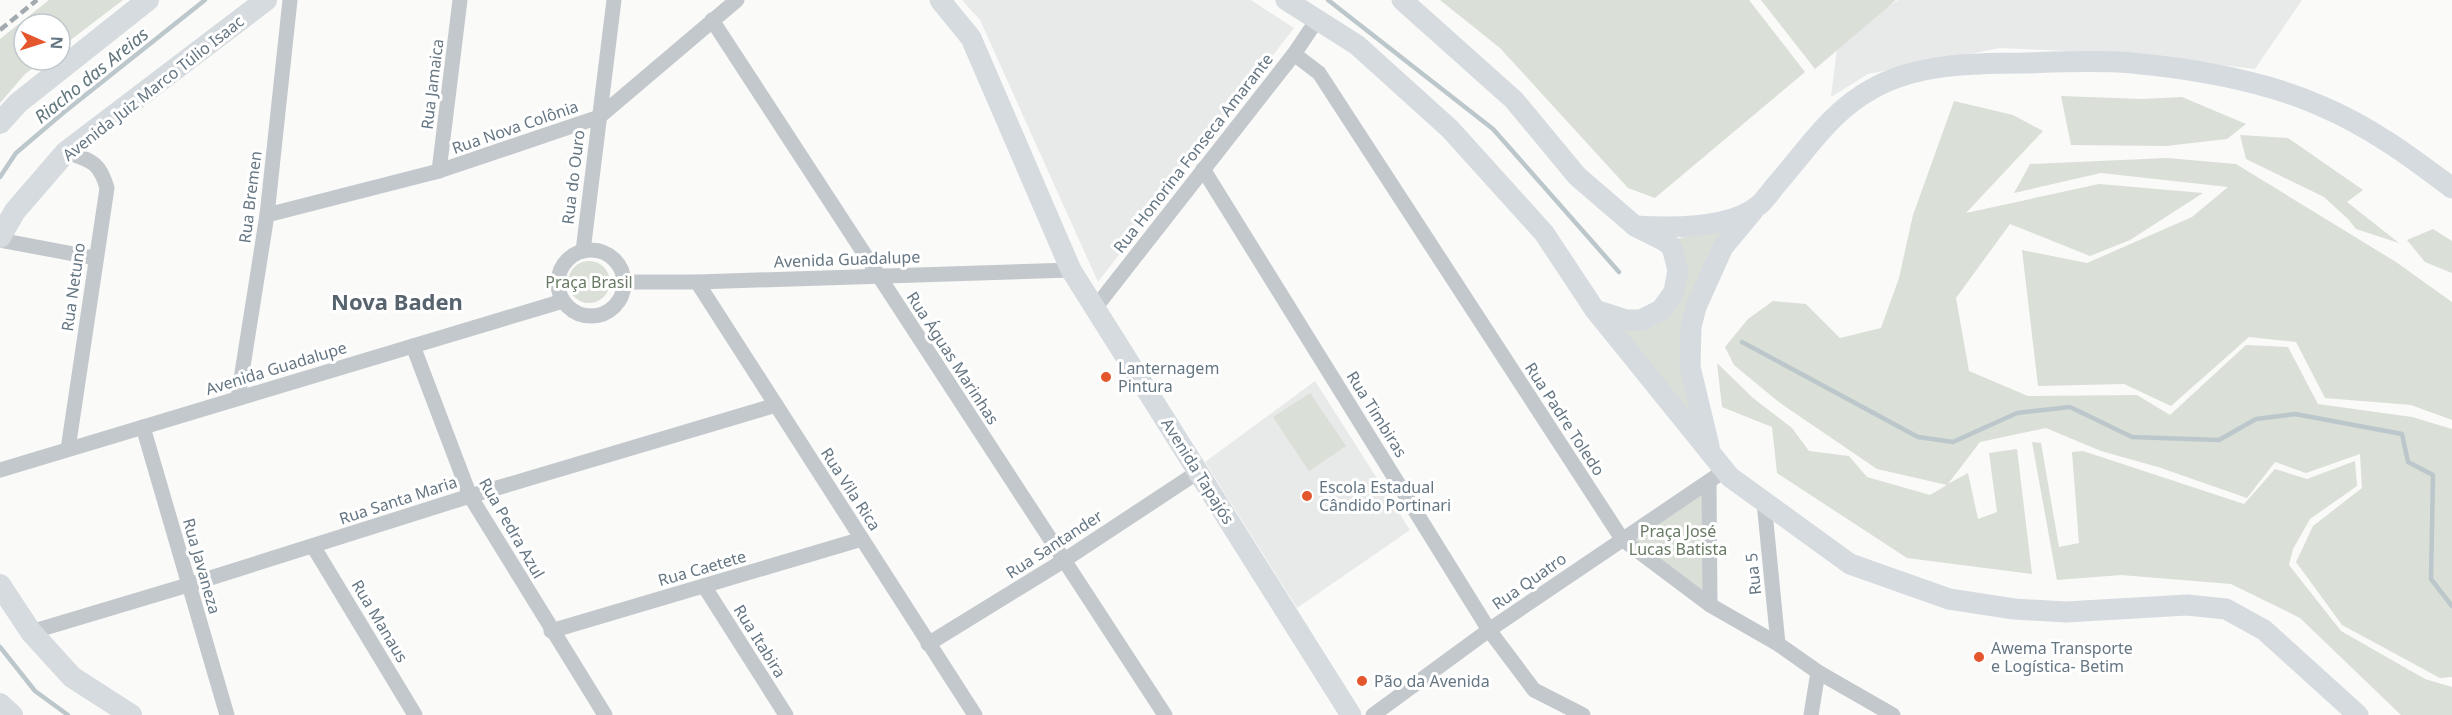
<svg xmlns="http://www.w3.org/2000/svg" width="2452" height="715" viewBox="0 0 2452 715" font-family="'Noto Sans',sans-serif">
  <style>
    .built { fill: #e8e9e9 }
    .green { fill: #dadfd7 }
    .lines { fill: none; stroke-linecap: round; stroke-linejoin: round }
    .stream { stroke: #bbc7cb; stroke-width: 4.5 }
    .street { stroke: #c3c8cc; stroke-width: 15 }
    .secondary { stroke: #d6dbdf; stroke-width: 21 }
    .primary { stroke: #d6dbdf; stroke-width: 22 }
    .rail { stroke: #a2aab0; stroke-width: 4.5; stroke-dasharray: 9 4.5; stroke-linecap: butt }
    .poi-dot { fill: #e4572e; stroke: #fff; stroke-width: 2 }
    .labels { text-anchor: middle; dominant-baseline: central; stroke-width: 6; stroke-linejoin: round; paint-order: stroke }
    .street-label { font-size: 16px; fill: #657683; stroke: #fff }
    .park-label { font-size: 16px; fill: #687a64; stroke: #fff }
    .poi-label { font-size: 16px; fill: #657683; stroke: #fff; text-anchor: start }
    .water-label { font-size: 18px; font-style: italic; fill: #60757c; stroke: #fff }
    .district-label { font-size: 22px; font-weight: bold; fill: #57646e; stroke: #fff }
  </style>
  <rect width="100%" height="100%" fill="#fafaf8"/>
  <!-- built -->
  <g class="built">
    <polygon points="962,0 1251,0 1294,28 1098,282 980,20"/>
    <polygon points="1898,0 2302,0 2255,69 2114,53 2000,48 1868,74 1831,97 1838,39"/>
    <polygon points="1315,381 1410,530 1297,608 1205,462"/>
  </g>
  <!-- green -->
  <g class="green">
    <polygon points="49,0 123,0 60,48 60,24 24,24 24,60 44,60 25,74 0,103 0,39"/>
    <polygon points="1440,0 1749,0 1805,72 1655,198 1628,188 1500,48"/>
    <polygon points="1761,0 1896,0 1815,69"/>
    <polygon points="2061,96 2142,99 2182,97 2246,124 2227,139 2166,146 2071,145"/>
    <polygon points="1954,101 2013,115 2043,131 1966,213 2099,184 2203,193 2130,240 2090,256 2010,224 1956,298 1969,371 2028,396 2137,395 2170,415 2246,345 2288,347 2318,404 2412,417 2452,429 2452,677 2440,678 2342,625 2296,562 2313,526 2362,488 2360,454 2306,473 2275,462 2247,498 2158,467 2101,451 2046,428 1980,442 1948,484 1968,473 1978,519 1997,512 1989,453 2017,449 2032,574 1907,558 1777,473 1772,427 1722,407 1717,363 1753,398 1792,428 1809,451 1849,456 1867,477 1930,495 1947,485 1877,469 1780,403 1734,365 1725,347 1748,319 1773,301 1806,304 1840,338 1881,328 1899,278 1913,215"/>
    <polygon points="2240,135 2288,138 2363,190 2347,202 2399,243 2356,229 2348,219 2324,197 2246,159"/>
    <polygon points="2167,158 2236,164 2396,262 2452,302 2452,420 2411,405 2325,398 2296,342 2249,337 2171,406 2124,384 2038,386 2022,250 2087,263 2192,217 2228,187 2101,173 2014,193 2030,164"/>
    <polygon points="1736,223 1690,296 1694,418 1620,330 1662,318 1673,240"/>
    <polygon points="2433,229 2452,241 2452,273 2425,262 2407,240"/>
    <circle cx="589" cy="282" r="21"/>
    <polygon points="1310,393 1346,446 1309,471 1273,417"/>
    <polygon points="2032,442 2041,443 2059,547 2079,543 2072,452 2083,451 2244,504 2275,469 2307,479 2355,461 2357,486 2310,519 2293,549 2289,565 2341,631 2425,679 2452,687 2452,715 2401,715 2300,618 2231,584 2121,575 2057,580"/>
    <polygon points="1704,490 1704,593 1630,539"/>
  </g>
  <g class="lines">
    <!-- stream -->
    <g class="stream">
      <polyline points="1328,0 1493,129 1619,272"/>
      <polyline points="0,177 16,153 63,113 205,0"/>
      <polyline points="1742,342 1918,437 1953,442 2017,413 2070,407 2132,437 2219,440 2256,419 2295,414 2402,434 2408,462 2433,475 2431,579 2452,606"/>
      <polyline points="0,647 35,691 68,715"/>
    </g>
    <!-- street -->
    <g class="street">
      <polyline points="712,20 1165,715"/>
      <polyline points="1294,54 1319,73 1622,539 1710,605 1778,644 1818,672 1893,715"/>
      <path d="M66,152C91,161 99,161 107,188L68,449"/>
      <polyline points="1203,169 1489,630 1534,690 1583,715"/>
      <polyline points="439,171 460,0"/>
      <polyline points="267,215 439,171 599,117 737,0"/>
      <polyline points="0,240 95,258"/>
      <circle cx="591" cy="283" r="33"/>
      <polyline points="583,251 614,0"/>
      <polyline points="624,282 697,282 1071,270"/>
      <polyline points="697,282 975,715"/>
      <polyline points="1095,308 1294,54 1317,20"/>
      <polyline points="413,346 470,496 605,715"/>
      <polyline points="238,398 267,215 290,0"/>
      <polyline points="143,427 227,715"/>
      <polyline points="0,470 563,301"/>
      <polyline points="1709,482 1710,605"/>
      <polyline points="1764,502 1778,644"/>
      <polyline points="313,546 415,715"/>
      <polyline points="704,586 786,715"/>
      <polyline points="551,631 862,539"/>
      <polyline points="31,632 188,585 470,496 776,405"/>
      <polyline points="928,644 1063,561 1198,472"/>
      <polyline points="1373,715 1489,630 1724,471"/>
      <polyline points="1811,715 1818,672"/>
    </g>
    <!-- secondary -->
    <g class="secondary">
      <polyline points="940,0 971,38 1071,270 1351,715"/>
      <polyline points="1286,0 1357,45 1450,129 1544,233 1595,310 1730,477 1850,564 1949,599 2014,609 2066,612 2187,605 2226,609 2264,630 2358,715"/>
      <polyline points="1402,0 1514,100 1577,176 1635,226 1663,240 1672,247 1678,270 1674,292 1661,310 1641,320 1626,320 1595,310"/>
      <path d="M1635,226C1669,228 1731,229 1759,205C1765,200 1771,191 1776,185C1806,151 1831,111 1872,89C1915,64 1974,63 2022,63C2058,62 2096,60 2132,63C2195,69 2263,80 2321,106C2369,126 2411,157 2452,188"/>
      <polyline points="1709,446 1690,367 1691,327 1696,307 1723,247 1753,211"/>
    </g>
    <!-- primary -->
    <g class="primary">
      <polyline points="0,123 18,103 148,0"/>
      <polyline points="0,237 15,211 66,152 266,0"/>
      <polyline points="0,585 31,632 72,677 131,715"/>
      <polyline points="0,704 12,715"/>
    </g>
    <!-- rail -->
    <polyline class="rail" points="0,30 37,0"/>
  </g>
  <!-- markers -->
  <g class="poi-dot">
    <circle cx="1106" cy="377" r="6"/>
    <circle cx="1307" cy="496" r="6"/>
    <circle cx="1979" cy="657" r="6"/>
    <circle cx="1362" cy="681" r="6"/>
  </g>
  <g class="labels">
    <!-- street labels -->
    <g class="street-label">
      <text transform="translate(432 84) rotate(-83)">Rua Jamaica</text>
      <text transform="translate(153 88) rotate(-38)">Avenida Juiz Marco Túlio Isaac</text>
      <text transform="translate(515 127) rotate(-19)">Rua Nova Colônia</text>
      <text transform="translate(1193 153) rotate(-52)">Rua Honorina Fonseca Amarante</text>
      <text transform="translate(573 177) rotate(-83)">Rua do Ouro</text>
      <text transform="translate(250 197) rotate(-83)">Rua Bremen</text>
      <text transform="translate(847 259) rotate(-2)">Avenida Guadalupe</text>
      <text transform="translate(73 287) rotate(-82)">Rua Netuno</text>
      <text transform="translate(953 358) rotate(57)">Rua Águas Marinhas</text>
      <text transform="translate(276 368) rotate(-17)">Avenida Guadalupe</text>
      <text transform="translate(1377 414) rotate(58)">Rua Timbiras</text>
      <text transform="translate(1565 419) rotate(57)">Rua Padre Toledo</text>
      <text transform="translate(1198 471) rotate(58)">Avenida Tapajós</text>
      <text transform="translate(851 489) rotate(57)">Rua Vila Rica</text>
      <text transform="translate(398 500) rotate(-18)">Rua Santa Maria</text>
      <text transform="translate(512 528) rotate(60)">Rua Pedra Azul</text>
      <text transform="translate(1054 544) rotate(-33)">Rua Santander</text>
      <text transform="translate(202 566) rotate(74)">Rua Javaneza</text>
      <text transform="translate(702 568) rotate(-16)">Rua Caetete</text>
      <text transform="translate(1753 574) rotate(-96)">Rua 5</text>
      <text transform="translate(1529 581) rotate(-35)">Rua Quatro</text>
      <text transform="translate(380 621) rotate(59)">Rua Manaus</text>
      <text transform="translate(760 641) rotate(58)">Rua Itabira</text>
    </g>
    <!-- park labels -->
    <g class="park-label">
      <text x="589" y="282">Praça Brasil</text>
      <text x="1678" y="531">Praça José<tspan x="1678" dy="18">Lucas Batista</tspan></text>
    </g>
    <!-- poi labels -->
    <g class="poi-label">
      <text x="1118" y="368">Lanternagem<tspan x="1118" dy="18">Pintura</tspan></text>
      <text x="1319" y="487">Escola Estadual<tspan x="1319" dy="18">Cândido Portinari</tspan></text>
      <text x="1991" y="648">Awema Transporte<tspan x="1991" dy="18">e Logística- Betim</tspan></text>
      <text x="1374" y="681">Pão da Avenida</text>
    </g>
    <!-- water labels -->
    <g class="water-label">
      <text transform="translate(91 75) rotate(-39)">Riacho das Areias</text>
    </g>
    <!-- district labels -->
    <g class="district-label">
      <text x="397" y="301">Nova Baden</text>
    </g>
  </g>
  <!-- north arrow -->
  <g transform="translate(42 42) rotate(93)"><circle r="28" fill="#ffffff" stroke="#c1c8cd" stroke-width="1.5"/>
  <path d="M0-4.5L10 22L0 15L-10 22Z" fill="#e4572e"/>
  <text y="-9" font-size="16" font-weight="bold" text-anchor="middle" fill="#657683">N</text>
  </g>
</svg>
